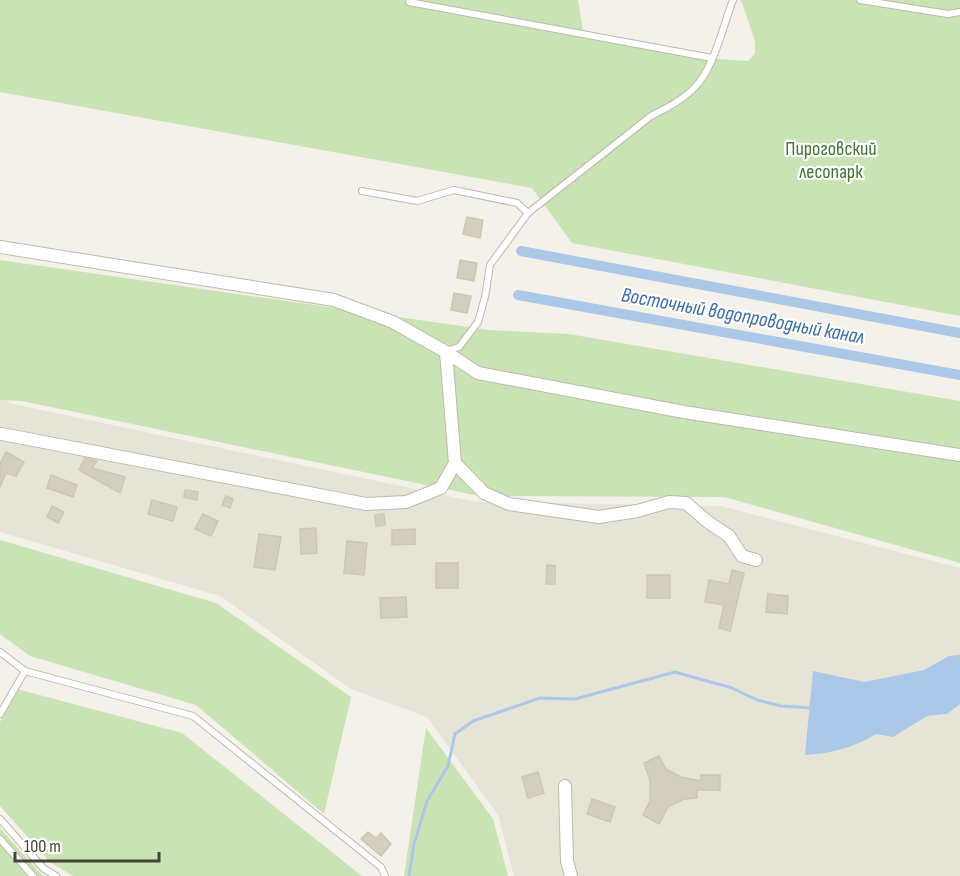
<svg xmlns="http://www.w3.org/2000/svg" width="960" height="876" viewBox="0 0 960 876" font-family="'Sofia Sans Condensed',sans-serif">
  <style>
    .residential { fill: #e6e3d7 }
    .green { fill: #c9e3b5 }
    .water { fill: #abc8e9 }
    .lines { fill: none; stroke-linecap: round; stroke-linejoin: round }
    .stream { stroke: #abc8e9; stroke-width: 3 }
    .canal { stroke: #abc8e9; stroke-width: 10 }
    .building { fill: #d3cebf; stroke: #cdc6b3; stroke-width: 1.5 }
    .lane-casing { stroke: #bdb9ac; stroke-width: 8 }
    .street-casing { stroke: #bdb9ac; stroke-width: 14 }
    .lane { stroke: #fff; stroke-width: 6 }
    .street { stroke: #fff; stroke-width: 12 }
    .labels { text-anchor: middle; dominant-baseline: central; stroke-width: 4.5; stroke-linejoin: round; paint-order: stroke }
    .park-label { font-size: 20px; fill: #417230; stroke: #fff }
    .water-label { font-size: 21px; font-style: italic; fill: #3b6ca7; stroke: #fff }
  </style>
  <rect width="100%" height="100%" fill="#f3f1e9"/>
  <!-- residential -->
  <polygon class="residential" points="0,396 13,404 476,502 721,506 960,568 960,876 514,876 498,815 427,717 351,689 220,596 0,532"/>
  <!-- green -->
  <g class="green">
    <polygon points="0,0 578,0 584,36 687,57 748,61 755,54 755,41 741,0 960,0 960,316 572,243 532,188 0,92"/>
    <polygon points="0,260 489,330 569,334 960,401 960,563 724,497 479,496 22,401 0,400"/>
    <polygon points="0,540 216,603 351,697 324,814 196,705 30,656 0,634"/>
    <polygon points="17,689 182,733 362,876 73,876 50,862 0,806 0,722"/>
    <polygon points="426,728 493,819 508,876 404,876"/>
    <polygon points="0,828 41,874 45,876 0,876"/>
  </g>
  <!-- water -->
  <path class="water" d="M960,655V704L947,714L927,716L893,737L876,734C856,747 830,754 805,755L813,671L864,682L924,670L949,656Z"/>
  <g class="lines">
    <!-- stream -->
    <polyline class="stream" points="409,876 414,844 427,801 448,766 455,734 473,721 540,698 575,699 675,672 732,688 757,700 781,706 812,708"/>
    <!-- canal -->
    <g class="canal">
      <polyline points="521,251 960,333"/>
      <polyline points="518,295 960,375"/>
    </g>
  </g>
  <!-- building -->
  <g class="building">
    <polygon points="467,217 483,220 480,238 463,234"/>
    <polygon points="460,260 477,263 474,281 457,278"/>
    <polygon points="454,293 471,296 467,313 451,310"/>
    <polygon points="6,452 24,462 16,476 6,473 0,487 0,464"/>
    <polygon points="85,458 97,461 92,468 125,477 120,493 79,470"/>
    <polygon points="51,475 77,485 73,497 47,488"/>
    <polygon points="185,490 198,492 197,500 184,497"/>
    <polygon points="226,496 233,499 230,508 222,505"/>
    <polygon points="152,500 177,507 173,521 148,514"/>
    <polygon points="52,506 64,512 58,523 47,517"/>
    <polygon points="203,514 218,521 211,536 195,529"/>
    <polygon points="384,514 385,525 376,526 375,515"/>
    <polygon points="316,528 317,553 301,554 300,529"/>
    <polygon points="415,529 415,544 392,545 392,530"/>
    <polygon points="259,534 281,537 275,570 254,567"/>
    <polygon points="347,541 367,543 364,575 344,573"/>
    <rect x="436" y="563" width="22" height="25"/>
    <polygon points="547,565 555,566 555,584 546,584"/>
    <polygon points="732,570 744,573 730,631 719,628 724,605 705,602 709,580 729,584"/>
    <rect x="647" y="575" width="23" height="23"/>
    <polygon points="768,594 788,596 787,614 766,612"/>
    <polygon points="406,597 407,617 381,618 380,598"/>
    <polygon points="659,756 666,769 681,777 701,781 701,775 720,775 720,790 697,790 697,798 684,799 668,807 659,824 643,815 650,801 650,780 644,763"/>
    <polygon points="538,772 544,793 528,798 522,777"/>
    <polygon points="592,799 615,807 610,822 587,814"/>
    <polygon points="368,832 376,838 381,833 391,844 381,856 361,839"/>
  </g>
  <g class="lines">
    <!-- lane casing -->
    <g class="lane-casing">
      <g id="lane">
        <polyline points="860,0 948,14 960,12"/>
        <polyline points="409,2 712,58"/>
        <polyline points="362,191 417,201 454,190 517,203 528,213"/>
        <path d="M446,351L459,347L478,322L485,297L490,265L528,213L651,116C666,108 683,100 695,87C714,68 723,26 733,0"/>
        <polyline points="0,652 25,671 193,716 381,867 385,876"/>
        <polyline points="0,714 25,671"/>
        <polyline points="0,819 43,868 56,876"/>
        <polyline points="0,839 33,876"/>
      </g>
    </g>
    <!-- street casing -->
    <g class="street-casing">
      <g id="street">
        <polyline points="0,247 334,300 393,322 446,352 478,373 684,412 960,455"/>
        <polyline points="2,434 366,504 406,502 441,488 455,463 446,352"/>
        <polyline points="455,463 484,493 509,504 599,517 637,511 669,502 686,503 708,522 729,536 742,556 756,560"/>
        <polyline points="565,786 567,861 571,876"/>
      </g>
    </g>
    <!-- lane -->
    <use href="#lane" class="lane"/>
    <!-- street -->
    <use href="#street" class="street"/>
  </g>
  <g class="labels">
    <!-- park labels -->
    <g class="park-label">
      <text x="831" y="149">Пироговский<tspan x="831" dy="23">лесопарк</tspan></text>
    </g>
    <!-- water labels -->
    <g class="water-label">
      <text transform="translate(743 316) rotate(10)">Восточный водопроводный канал</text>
    </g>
  </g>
  <!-- scale -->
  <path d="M15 852v9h144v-9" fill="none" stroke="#454238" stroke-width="3"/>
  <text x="24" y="852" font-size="18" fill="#454238" stroke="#ffffff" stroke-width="4.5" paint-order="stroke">100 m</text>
</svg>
